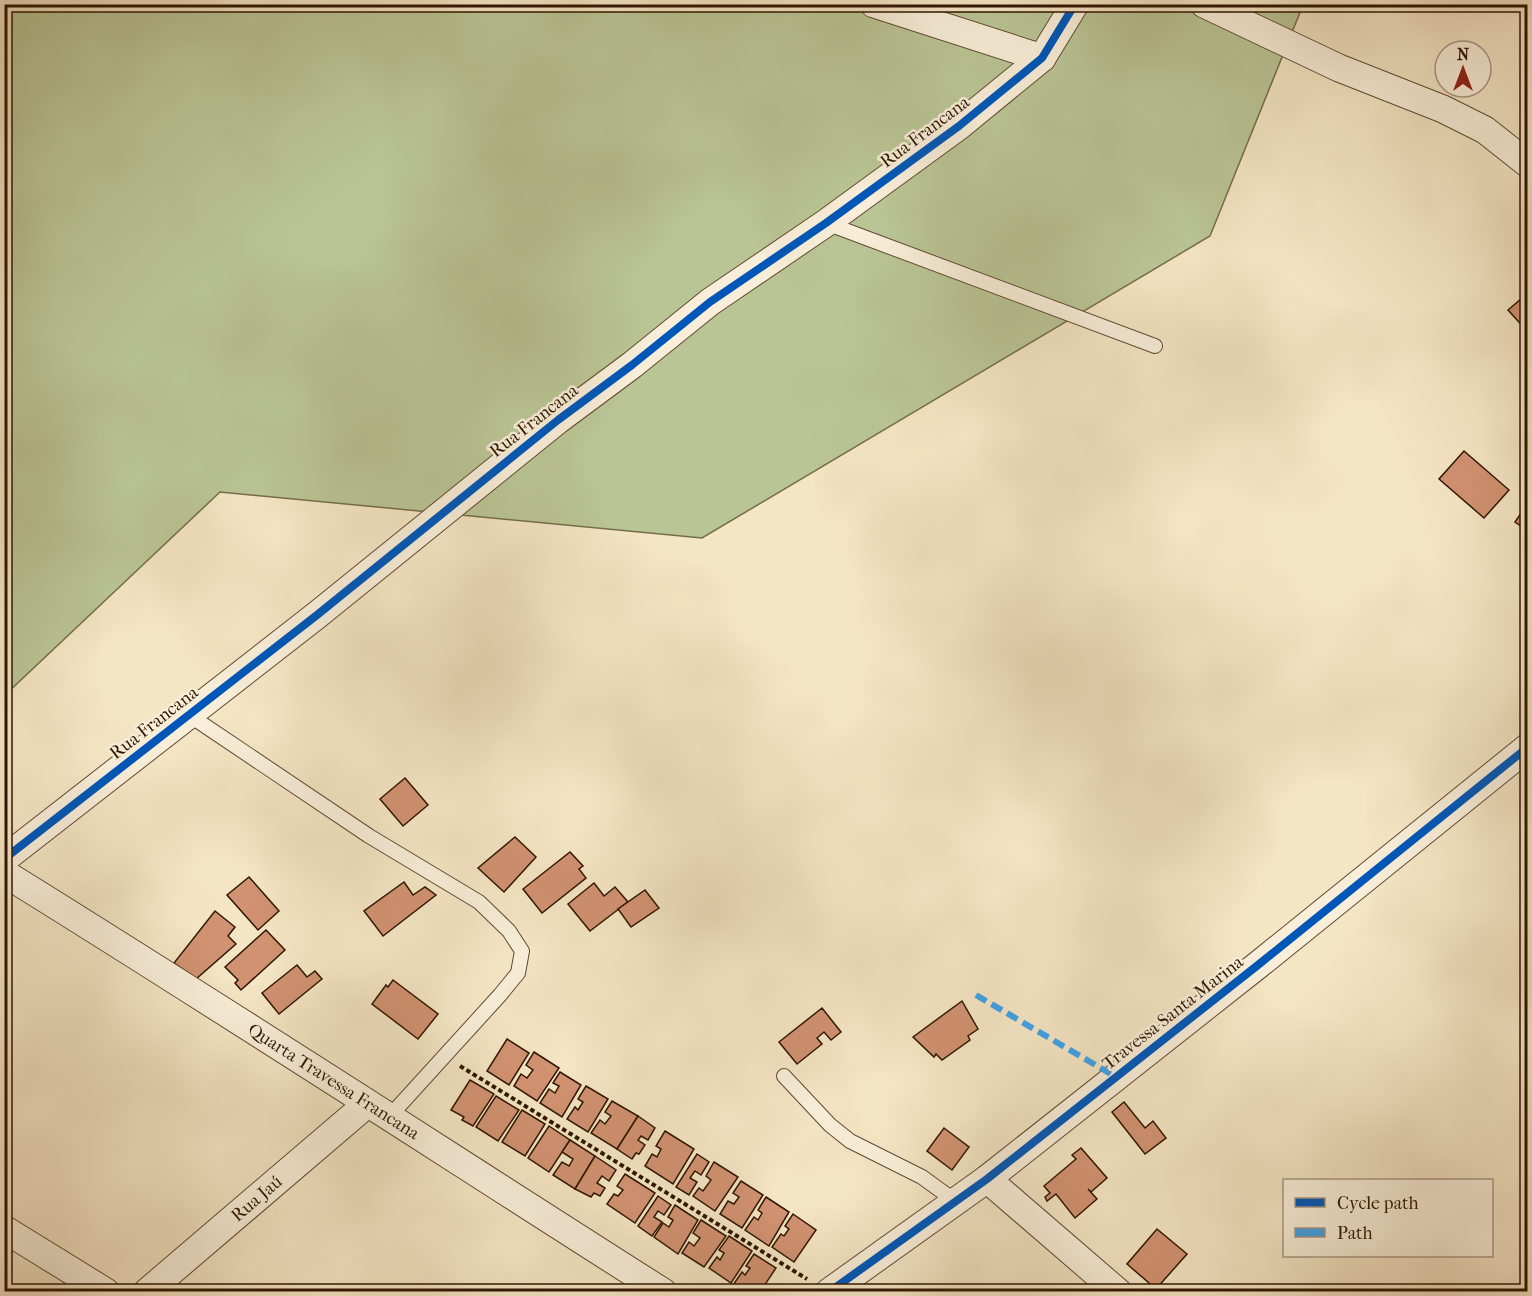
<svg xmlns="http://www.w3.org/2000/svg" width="1532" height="1296" viewBox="0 0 1532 1296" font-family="'IM FELL French Canon',serif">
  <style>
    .green { fill: #bac595; stroke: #746e4a; stroke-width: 1.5 }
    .building { fill: #d19271; stroke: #2f1600; stroke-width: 1.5 }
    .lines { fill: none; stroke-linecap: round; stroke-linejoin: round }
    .service-casing { stroke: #604a31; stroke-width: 16 }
    .minor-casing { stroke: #604a31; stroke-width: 29 }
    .path { stroke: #2f1600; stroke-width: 4; stroke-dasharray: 4.5 3; stroke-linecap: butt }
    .service { stroke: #f8eed9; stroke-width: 14 }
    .minor { stroke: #f8eed9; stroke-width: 27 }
    .quiet { stroke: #3ea2e9; stroke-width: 6; stroke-dasharray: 12 6; stroke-linecap: butt }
    .cycleway-casing { stroke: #f8eed9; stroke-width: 11 }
    .cycleway { stroke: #0057b8; stroke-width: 8 }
    .labels { text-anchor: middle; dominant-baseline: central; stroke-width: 5; stroke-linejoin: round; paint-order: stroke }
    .street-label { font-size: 18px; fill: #2f1600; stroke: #f8eed9 }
  </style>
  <rect width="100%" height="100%" fill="#f4e5c4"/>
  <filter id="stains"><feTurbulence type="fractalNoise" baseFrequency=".00333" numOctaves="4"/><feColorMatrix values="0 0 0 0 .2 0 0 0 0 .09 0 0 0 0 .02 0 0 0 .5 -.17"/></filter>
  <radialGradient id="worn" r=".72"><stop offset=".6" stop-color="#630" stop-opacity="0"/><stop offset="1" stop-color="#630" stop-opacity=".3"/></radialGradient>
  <!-- green -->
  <polygon class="green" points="5,5 1303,5 1210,236 702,538 220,492 5,695"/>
  <!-- building -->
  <g class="building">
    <polygon points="1528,293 1528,332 1508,310"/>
    <polygon points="1464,451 1509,490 1484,518 1439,479"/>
    <polygon points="1528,503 1528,531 1515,522"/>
    <polygon points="405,778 428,805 403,826 380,799"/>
    <polygon points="515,837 536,857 504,892 478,868"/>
    <polygon points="570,852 583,866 579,869 586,878 542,913 523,889"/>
    <polygon points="249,877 279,911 258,930 227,895"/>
    <polygon points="404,882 413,895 425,887 436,895 383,936 364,911"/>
    <polygon points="594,883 604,896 615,887 628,902 590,931 568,904"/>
    <polygon points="645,890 659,908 631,927 618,909"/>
    <polygon points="215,911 235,927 228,936 236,944 196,979 174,963"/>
    <polygon points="266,930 285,950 241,990 235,983 238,980 225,967"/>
    <polygon points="297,965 307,977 315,971 322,979 279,1014 262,993"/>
    <polygon points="393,980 438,1014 418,1039 372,1004 386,985 388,987"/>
    <polygon points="962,1001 978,1029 968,1036 970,1040 942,1060 936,1054 934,1057 913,1037"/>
    <polygon points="822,1008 841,1032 831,1040 824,1032 817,1038 822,1044 797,1064 779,1042"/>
    <polygon points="507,1039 529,1053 509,1085 487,1071"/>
    <polygon points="534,1052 559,1068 537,1101 514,1086 521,1074 527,1078 533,1070 526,1065"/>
    <polygon points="560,1072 581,1085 562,1117 540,1103 549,1089 555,1093 559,1086 553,1083"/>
    <polygon points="470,1080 494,1094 473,1126 462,1120 464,1117 451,1110"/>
    <polygon points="586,1086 608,1099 588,1132 567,1119 575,1107 578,1110 583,1102 578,1099"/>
    <polygon points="496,1096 519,1110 498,1141 476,1127"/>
    <polygon points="612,1101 638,1116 617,1149 591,1133 600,1120 605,1124 611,1116 605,1112"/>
    <polygon points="1124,1102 1145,1128 1153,1121 1166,1138 1145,1154 1112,1112"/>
    <polygon points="522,1110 545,1124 525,1156 502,1142"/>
    <polygon points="638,1116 655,1128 648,1140 641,1136 638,1140 645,1145 639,1154 636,1153 632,1159 617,1149"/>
    <polygon points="549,1126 570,1140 549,1172 528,1158"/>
    <polygon points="944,1128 969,1147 952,1170 927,1151"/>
    <polygon points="665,1131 694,1149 673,1184 645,1166 652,1154 657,1157 661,1149 656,1146"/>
    <polygon points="570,1140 595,1156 575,1189 553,1175 562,1162 569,1166 573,1159 562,1152"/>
    <polygon points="1081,1148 1107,1178 1091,1192 1088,1189 1097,1199 1075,1218 1056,1194 1047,1201 1045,1197 1050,1193 1044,1186 1076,1159 1072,1155"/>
    <polygon points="697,1154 709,1162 701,1175 695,1171 690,1178 697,1182 689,1195 676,1187"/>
    <polygon points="595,1156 616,1170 609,1181 602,1176 597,1183 605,1188 600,1196 594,1193 591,1197 575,1189"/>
    <polygon points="714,1162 738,1177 715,1211 693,1196 699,1188 703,1191 711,1180 706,1176"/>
    <polygon points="625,1174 655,1193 635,1223 607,1204 614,1194 618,1196 623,1190 617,1186"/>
    <polygon points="741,1181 763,1195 742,1228 720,1214 728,1201 734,1204 739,1197 733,1193"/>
    <polygon points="658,1196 671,1205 664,1215 658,1211 654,1217 662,1222 652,1236 638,1226"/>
    <polygon points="766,1197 789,1212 769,1246 745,1230 754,1217 758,1220 762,1213 758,1210"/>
    <polygon points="675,1205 698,1220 678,1254 654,1237 663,1223 669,1227 673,1220 668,1217"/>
    <polygon points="793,1214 816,1230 794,1262 772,1247 781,1234 784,1236 789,1229 785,1226"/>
    <polygon points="701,1220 726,1236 704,1267 682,1253 689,1242 694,1246 700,1238 693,1233"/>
    <polygon points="1157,1229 1187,1254 1156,1289 1127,1264"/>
    <polygon points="729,1236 752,1251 731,1283 709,1268 717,1257 720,1260 724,1253 719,1250"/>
    <polygon points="754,1254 776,1268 760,1292 742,1292 733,1285 742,1272 745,1275 750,1268 746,1266"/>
  </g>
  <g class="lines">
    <!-- service casing -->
    <g class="service-casing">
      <g id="service">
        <polyline points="826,223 1155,346"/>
        <polyline points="189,715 369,836 479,902 509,931 522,951 518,973 500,995 389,1117"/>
        <polyline points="784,1076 830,1125 850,1141 922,1177 955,1201"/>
      </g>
    </g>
    <!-- minor casing -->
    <g class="minor-casing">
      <g id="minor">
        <polyline points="874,4 1042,58"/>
        <polyline points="1204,4 1339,68 1443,109 1485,130 1528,164"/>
        <polyline points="4,859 317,615 558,420 632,365 710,302 826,223 959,126 1042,58 1075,4"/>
        <path id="s1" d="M4,873C225,1010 443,1152 663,1292"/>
        <polyline points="987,1179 1118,1292"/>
        <polyline points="4,1229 106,1292"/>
        <path id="s2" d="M147,1292L367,1104"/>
        <polyline points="829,1292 987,1179 1258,965 1528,747"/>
      </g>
    </g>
    <!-- path -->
    <polyline class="path" points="460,1066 807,1279"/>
    <!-- service -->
    <use href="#service" class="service"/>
    <!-- minor -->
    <use href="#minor" class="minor"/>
    <!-- quiet -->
    <polyline class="quiet" points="976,995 1116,1077"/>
    <!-- cycleway casing -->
    <g class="cycleway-casing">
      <g id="cycleway">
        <polyline points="4,859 317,615 558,420 632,365 710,302 826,223 959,126 1042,58 1075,4"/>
        <polyline points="829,1292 987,1179 1258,965 1528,747"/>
      </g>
    </g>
    <!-- cycleway -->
    <use href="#cycleway" class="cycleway"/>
  </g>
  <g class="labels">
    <!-- street labels -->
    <g class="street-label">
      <text transform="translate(925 132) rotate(-37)">Rua Francana</text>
      <text transform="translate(534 421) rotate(-38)">Rua Francana</text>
      <text transform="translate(154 723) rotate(-38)">Rua Francana</text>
      <text transform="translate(1173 1013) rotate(-38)">Travessa Santa Marina</text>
      <text stroke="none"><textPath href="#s1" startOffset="390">Quarta Travessa Francana</textPath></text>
      <text stroke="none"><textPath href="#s2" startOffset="144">Rua Jaú</textPath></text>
    </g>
  </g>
  <!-- margin -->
  <rect width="1532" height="1296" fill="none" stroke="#f4e5c4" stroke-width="24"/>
  <rect x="6" y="6" width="1520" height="1284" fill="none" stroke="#2f1600" stroke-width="3"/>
  <rect x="12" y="12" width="1508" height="1272" fill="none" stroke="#2f1600" stroke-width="1.5"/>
  <!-- legend -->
  <rect x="1283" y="1179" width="210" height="78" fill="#f8eed9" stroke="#a89882" stroke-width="1.5"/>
  <rect x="1295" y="1198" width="30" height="9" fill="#0057b8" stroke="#a89882" stroke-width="1.5"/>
  <text x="1337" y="1209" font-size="18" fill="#2f1600">Cycle path</text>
  <rect x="1295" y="1228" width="30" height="9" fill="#3ea2e9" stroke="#a89882" stroke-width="1.5"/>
  <text x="1337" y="1239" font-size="18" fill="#2f1600">Path</text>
  <!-- north arrow -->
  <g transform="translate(1463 69)"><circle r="28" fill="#f8eed9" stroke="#a89882" stroke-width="1.5"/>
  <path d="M0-4.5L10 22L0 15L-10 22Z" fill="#8f2418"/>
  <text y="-9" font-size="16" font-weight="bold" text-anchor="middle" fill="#2f1600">N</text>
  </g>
  <rect width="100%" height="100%" filter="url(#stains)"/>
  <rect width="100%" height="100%" fill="url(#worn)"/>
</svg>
